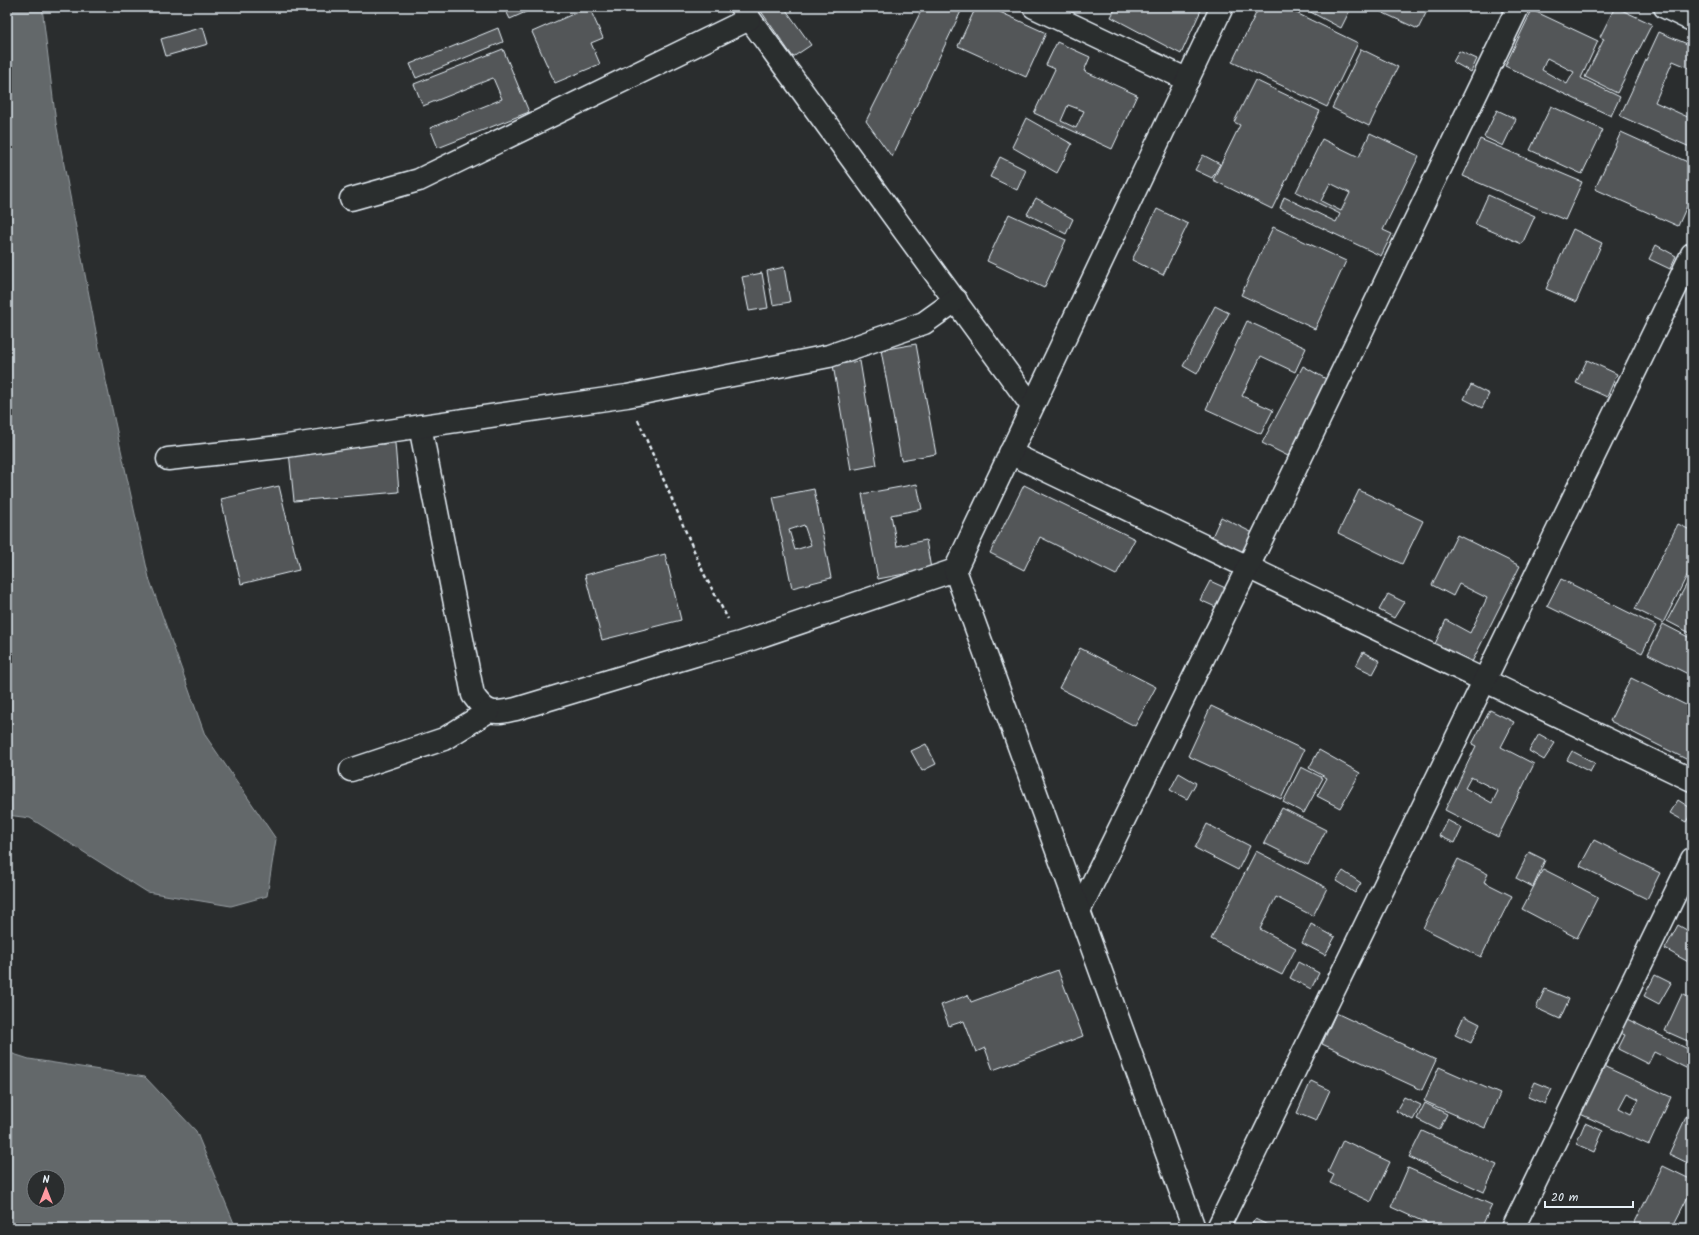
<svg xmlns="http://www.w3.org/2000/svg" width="1699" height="1235" viewBox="0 0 1699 1235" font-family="Kalam,sans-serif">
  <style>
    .water { fill: #63686b; stroke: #989fa3; fill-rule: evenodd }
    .building { fill: #535759; stroke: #e8f1f8; fill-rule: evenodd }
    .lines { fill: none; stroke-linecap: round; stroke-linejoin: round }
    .minor-casing { stroke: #e8f1f8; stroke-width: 25 }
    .path { stroke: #e8f1f8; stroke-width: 2.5; stroke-dasharray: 4 3; stroke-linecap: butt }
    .minor { stroke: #2a2d2e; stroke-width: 22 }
  </style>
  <rect width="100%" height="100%" fill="#2a2d2e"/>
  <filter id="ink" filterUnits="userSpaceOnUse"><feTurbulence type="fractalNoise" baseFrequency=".025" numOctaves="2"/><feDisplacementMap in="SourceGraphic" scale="8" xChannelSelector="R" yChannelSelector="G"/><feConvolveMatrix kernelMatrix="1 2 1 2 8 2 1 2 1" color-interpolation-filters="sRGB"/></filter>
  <g filter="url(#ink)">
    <!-- water -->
    <g class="water">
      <polygon points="7,7 42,7 56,123 102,363 149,578 205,735 276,839 267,896 231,906 147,892 30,818 7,815"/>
      <path d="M7,1052L29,1059L145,1077L196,1131L236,1228H7ZM34,1177H58V1201H34Z"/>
    </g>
    <!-- building -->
    <g class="building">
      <polygon points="504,7 537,7 510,19"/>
      <polygon points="589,7 603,38 591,43 600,64 555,83 532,32"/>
      <polygon points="758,7 784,7 811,45 793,57"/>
      <polygon points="828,7 837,7 834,12"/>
      <polygon points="923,7 963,7 892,157 866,121"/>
      <polygon points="976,7 989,7 1046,33 1026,77 958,46"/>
      <polygon points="1116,7 1201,7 1202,8 1181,54 1111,17"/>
      <polygon points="1259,7 1284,7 1358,43 1327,107 1232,62"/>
      <polygon points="1301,7 1350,7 1351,8 1341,28"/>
      <polygon points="1379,7 1429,7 1418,29 1377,10"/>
      <polygon points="1615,7 1652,24 1617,93 1585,77 1604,39 1600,37"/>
      <path d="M1532,10L1598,41L1581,78L1620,97L1611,116L1505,66ZM1547,58L1574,72L1567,84L1542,70Z"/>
      <polygon points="203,27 208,44 166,56 161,39"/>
      <polygon points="498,28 503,42 416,78 410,64"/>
      <polygon points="1659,32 1692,46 1692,69 1673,61 1655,102 1692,119 1692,148 1620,116"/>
      <path d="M1057,42L1090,57L1084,71L1137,95L1112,149L1034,113L1055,69L1046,65ZM1068,105L1084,111L1076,128L1061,121Z"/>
      <polygon points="503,49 529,112 438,148 430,128 502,99 493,78 423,106 414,84"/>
      <polygon points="1361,49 1398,67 1369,126 1332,108"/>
      <polygon points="1459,51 1477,59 1471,72 1453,62"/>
      <polygon points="1255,80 1320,111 1272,209 1213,180 1240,125 1234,122"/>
      <polygon points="1551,106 1603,130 1582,174 1530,150"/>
      <polygon points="1497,110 1516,119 1503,146 1484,137"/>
      <polygon points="1026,118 1072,144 1057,173 1012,147"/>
      <polygon points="1621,132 1692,164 1692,195 1678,226 1595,189"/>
      <path d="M1370,133L1419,156L1383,230L1392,234L1381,256L1280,208L1284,197L1336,222L1340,214L1296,192L1322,139L1359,157ZM1330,183L1350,193L1341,211L1321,201Z"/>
      <polygon points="1480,139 1582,182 1565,220 1463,176"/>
      <polygon points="1203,155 1220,164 1212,178 1195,170"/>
      <polygon points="1000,157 1026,170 1017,190 990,177"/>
      <polygon points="1488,195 1535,216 1522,244 1475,224"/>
      <polygon points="1036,198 1073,219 1066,234 1027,214"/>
      <polygon points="1157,209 1188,224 1163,275 1132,260"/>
      <polygon points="1009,214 1066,240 1044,288 987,261"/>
      <polygon points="1273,227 1346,261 1315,329 1241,295"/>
      <polygon points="1573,229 1602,243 1576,302 1546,289"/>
      <polygon points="1656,245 1676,256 1670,269 1649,259"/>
      <polygon points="784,267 790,302 773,305 767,271"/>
      <polygon points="762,273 768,308 749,311 742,277"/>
      <polygon points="1215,306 1229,313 1197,374 1183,366"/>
      <polygon points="1247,321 1306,348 1295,372 1261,356 1242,396 1273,410 1261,434 1206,409"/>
      <polygon points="916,344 936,454 901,460 881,350"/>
      <polygon points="1587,360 1617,374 1607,397 1576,383"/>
      <polygon points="860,361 877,465 851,470 833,365"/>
      <polygon points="1303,366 1328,380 1288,456 1262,443"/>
      <polygon points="1471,385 1489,394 1482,408 1464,399"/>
      <polygon points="395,443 399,492 294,501 289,452"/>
      <polygon points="917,484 922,509 891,515 897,546 926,540 931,569 878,579 862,494"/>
      <polygon points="1024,485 1135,539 1116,575 1040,537 1024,570 990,553"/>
      <polygon points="279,486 299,570 241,584 221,499"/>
      <path d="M814,489L831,578L792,588L773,497ZM804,525L811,545L795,550L789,530Z"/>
      <polygon points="1359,490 1423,521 1402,564 1338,533"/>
      <polygon points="1221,517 1255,534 1244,555 1211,539"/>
      <polygon points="1678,524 1692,531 1692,566 1663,623 1635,609"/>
      <polygon points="1457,535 1520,566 1471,664 1434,646 1446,620 1470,633 1487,598 1459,584 1453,596 1432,585"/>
      <polygon points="665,554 681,620 602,640 585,575"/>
      <polygon points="1692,574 1692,634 1667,621"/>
      <polygon points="1561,579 1656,626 1642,653 1547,606"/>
      <polygon points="1210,581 1230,590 1220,609 1200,600"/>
      <polygon points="1388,594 1404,602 1394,618 1379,610"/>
      <polygon points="1663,624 1692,639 1692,676 1648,654"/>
      <polygon points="1080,648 1156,687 1135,726 1059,688"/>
      <polygon points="1363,652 1380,661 1373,674 1356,666"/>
      <polygon points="1631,678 1692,708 1692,762 1610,721"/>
      <polygon points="1211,706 1304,750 1281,799 1188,756"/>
      <path d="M1490,710L1514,722L1501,747L1534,764L1498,837L1445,810L1476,746L1472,744ZM1471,777L1498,791L1492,803L1465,788Z"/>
      <polygon points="1539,734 1555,743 1544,760 1529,751"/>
      <polygon points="926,744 936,764 922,771 911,751"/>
      <polygon points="1319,750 1360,773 1340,808 1317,796 1327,778 1309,768"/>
      <polygon points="1572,751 1595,763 1590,772 1567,760"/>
      <polygon points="1301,767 1323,778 1304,813 1283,802"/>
      <polygon points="1179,773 1196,783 1187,799 1170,790"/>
      <polygon points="1678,800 1692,809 1692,812 1686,822 1670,813"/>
      <polygon points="1282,808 1326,830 1308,865 1264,843"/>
      <polygon points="1447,820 1462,828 1455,843 1439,836"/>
      <polygon points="1207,824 1250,846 1238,870 1195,848"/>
      <polygon points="1594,840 1660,873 1647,899 1580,866"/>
      <polygon points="1256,851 1327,888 1313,916 1276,897 1260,929 1296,948 1282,975 1211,939"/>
      <polygon points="1529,852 1545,860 1533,887 1516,878"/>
      <polygon points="1458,859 1488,874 1484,882 1512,896 1481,957 1423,928"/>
      <polygon points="1543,869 1598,897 1577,938 1522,909"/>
      <polygon points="1343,871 1361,883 1355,893 1336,881"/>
      <polygon points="1311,924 1335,937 1325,955 1302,943"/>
      <polygon points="1678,925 1692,933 1692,964 1665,949"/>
      <polygon points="1298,962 1319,973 1311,989 1290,978"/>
      <polygon points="1058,970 1083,1036 993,1070 985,1048 976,1052 964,1021 949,1026 941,1005 968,995 971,1002"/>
      <polygon points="1655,975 1671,983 1659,1004 1644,996"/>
      <polygon points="1545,989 1569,999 1560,1019 1536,1008"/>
      <polygon points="1682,994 1692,999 1692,1043 1665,1031"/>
      <polygon points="1336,1013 1436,1060 1422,1090 1322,1044"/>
      <polygon points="1464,1016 1480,1024 1471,1043 1455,1035"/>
      <polygon points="1627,1019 1692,1051 1692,1071 1654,1052 1648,1064 1618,1049 1625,1035 1620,1033"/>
      <path d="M1599,1064L1671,1097L1649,1145L1578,1113ZM1627,1093L1639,1099L1631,1114L1619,1108Z"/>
      <polygon points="1439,1067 1500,1094 1485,1128 1424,1101"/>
      <polygon points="1311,1081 1330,1090 1316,1121 1297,1113"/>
      <polygon points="1535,1082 1552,1089 1545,1104 1528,1097"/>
      <polygon points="1404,1097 1421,1105 1413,1120 1396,1111"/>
      <polygon points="1425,1103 1447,1114 1439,1130 1417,1119"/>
      <polygon points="1692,1104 1692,1165 1669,1154"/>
      <polygon points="1585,1123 1603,1131 1594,1152 1576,1144"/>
      <polygon points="1422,1131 1497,1165 1484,1192 1409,1157"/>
      <polygon points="1343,1140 1390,1162 1371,1202 1330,1183 1334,1175 1328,1172"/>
      <polygon points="1663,1166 1692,1180 1692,1189 1672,1228 1632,1228"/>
      <polygon points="1408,1168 1492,1205 1481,1228 1437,1228 1391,1207"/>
      <polygon points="1255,1219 1274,1228 1250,1228"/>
    </g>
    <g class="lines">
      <!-- minor casing -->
      <g class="minor-casing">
        <g id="minor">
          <polyline points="741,7 1032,406"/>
          <polyline points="1034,7 1188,80"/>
          <polyline points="1665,7 1692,20"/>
          <polyline points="351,199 419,180 749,19"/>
          <path d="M420,426L473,695C487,715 493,714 516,709L702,653L740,643L955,570"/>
          <polyline points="1010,453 1692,780"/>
          <polyline points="168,459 280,447 627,396 829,356 924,323 956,300"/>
          <polyline points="351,770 444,739 489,711"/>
          <polyline points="1079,911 1248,567 1518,7"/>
          <polyline points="1194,1228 955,570 1222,7"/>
          <polyline points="1218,1228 1692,254"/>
          <polyline points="1513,1228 1692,859"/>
        </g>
      </g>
      <!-- path -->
      <polyline class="path" points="638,420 704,574 728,619"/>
      <!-- minor -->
      <use href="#minor" class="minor"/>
    </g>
  </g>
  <!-- margin -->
  <rect width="1699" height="1235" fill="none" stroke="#2a2d2e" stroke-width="24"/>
  <rect x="12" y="12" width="1675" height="1211" fill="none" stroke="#e8f1f8" stroke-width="1.5" filter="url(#ink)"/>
  <!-- north arrow -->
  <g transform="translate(46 1189)"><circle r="19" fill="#2a2d2e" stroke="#767b7f"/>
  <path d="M0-3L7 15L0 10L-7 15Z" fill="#ff9aa2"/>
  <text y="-6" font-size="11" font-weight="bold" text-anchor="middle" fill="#e8f1f8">N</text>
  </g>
  <!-- scale -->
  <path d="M1545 1201v6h88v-6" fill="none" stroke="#e8f1f8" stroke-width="2"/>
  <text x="1551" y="1201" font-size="12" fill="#e8f1f8" stroke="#2a2d2e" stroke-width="3" paint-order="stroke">20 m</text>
</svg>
